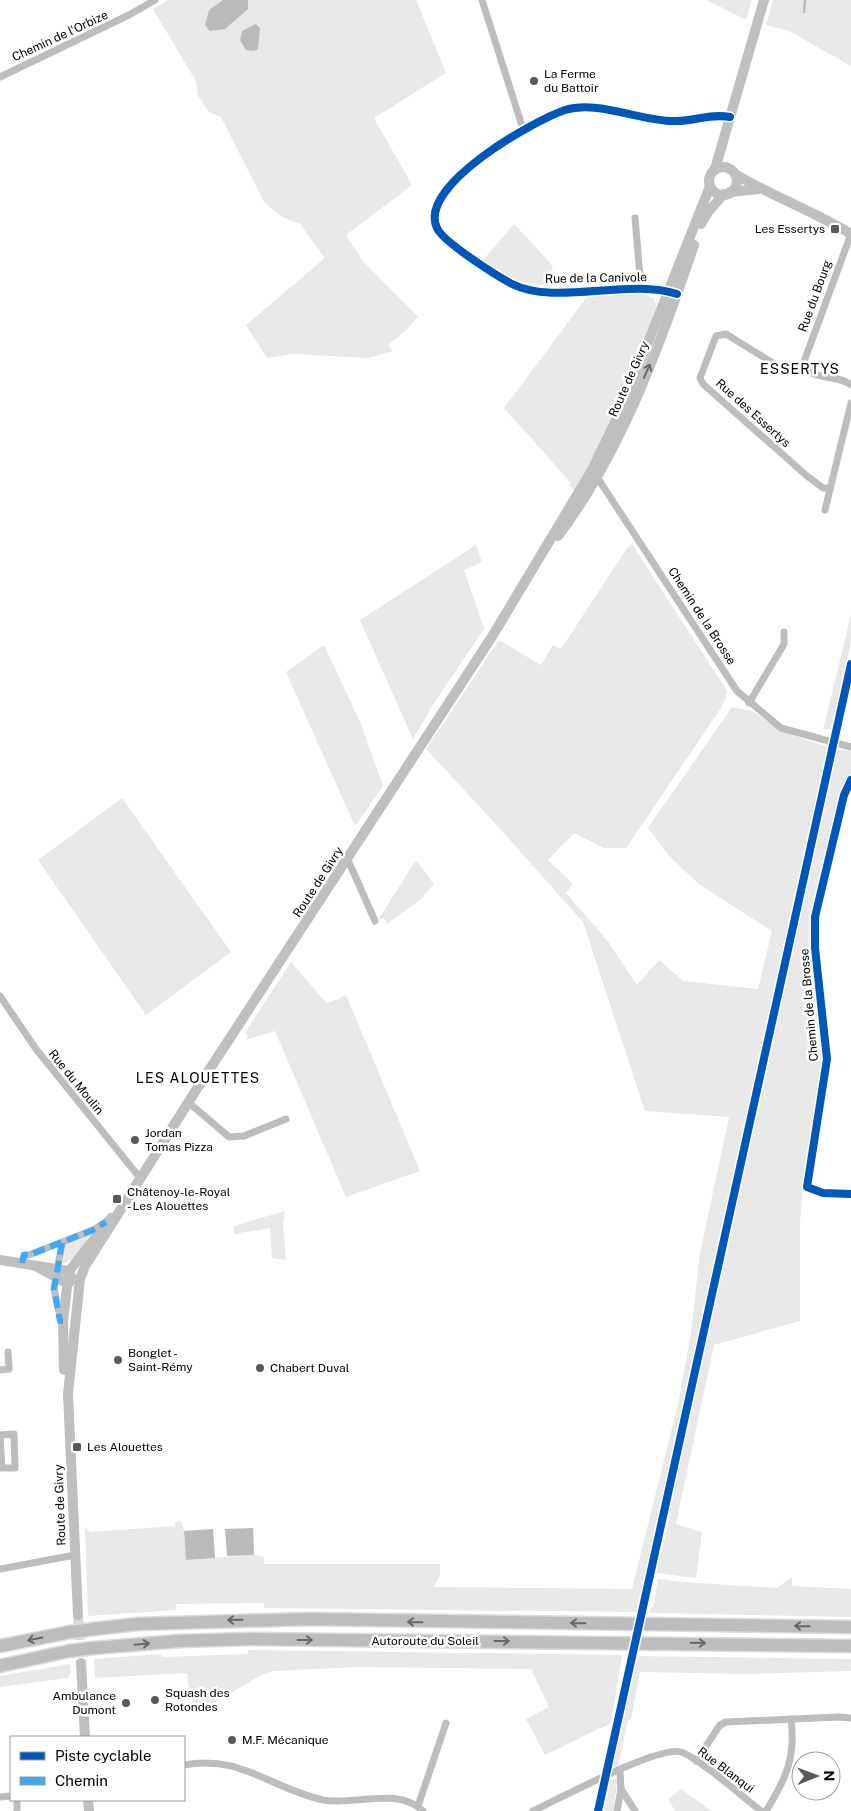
<svg xmlns="http://www.w3.org/2000/svg" width="851" height="1811" viewBox="0 0 851 1811" font-family="'Public Sans',sans-serif">
  <style>
    .green { fill: #e8e8e8 }
    .water { fill: #bababa }
    .lines { fill: none; stroke-linecap: round; stroke-linejoin: round }
    .stream { stroke: #bababa; stroke-width: 2.5 }
    .secondary-tunnel { stroke: #d9d9d9; stroke-width: 10; stroke-dasharray: 10 5; stroke-linecap: butt }
    .highway-casing { stroke: #dbdbdb; stroke-width: 15 }
    .street { stroke: #bdbdbd; stroke-width: 7 }
    .secondary { stroke: #bfbfbf; stroke-width: 10 }
    .highway { stroke: #bdbdbd; stroke-width: 12 }
    .highway-bridge-casing { stroke: #dbdbdb; stroke-width: 15; stroke-linecap: butt }
    .highway-bridge { stroke: #bdbdbd; stroke-width: 12 }
    .quiet { stroke: #3fa9f5; stroke-width: 6; stroke-dasharray: 12 6; stroke-linecap: butt }
    .cycleway-casing { stroke: #fff; stroke-width: 11 }
    .cycleway { stroke: #0057b8; stroke-width: 8 }
    .oneway { stroke: #696969 }
    .oneway2 { stroke: #686868 }
    .poi-dot { fill: #595959; stroke: #fff; stroke-width: 2 }
    .labels { text-anchor: middle; dominant-baseline: central; stroke-width: 5; stroke-linejoin: round; paint-order: stroke }
    .street-label { font-size: 12px; fill: #000; stroke: #fff }
    .poi-label { font-size: 12px; fill: #000; stroke: #fff; text-anchor: start }
    .neighbourhood-label { font-size: 14px; letter-spacing: 1px; fill: #000; stroke: #fff }
  </style>
  <rect width="100%" height="100%" fill="#fff"/>
  <!-- green -->
  <g class="green">
    <polygon points="168,0 223,0 209,10 211,31 225,28 247,9 248,0 416,0 446,73 374,118 412,185 346,235 362,260 418,317 406,330 388,345 393,351 368,358 293,354 267,358 246,325 325,258 300,224 282,217 264,202 221,117 209,112 198,96 196,81 153,9"/>
    <polygon points="707,0 752,0 746,20"/>
    <polygon points="773,0 851,0 851,66 789,31 766,25"/>
    <path d="M514,224L553,266L548,280L549,286C517,283 509,278 483,260Z"/>
    <polygon points="643,293 654,299 658,311 601,448 574,491 570,485 571,483 504,408 587,297"/>
    <polygon points="632,544 727,691 725,700 719,711 626,848 604,848 574,833 548,860 573,884 566,893 607,940 637,985 659,960 683,981 758,989 772,931 700,885 670,857 648,828 732,707 752,711 782,731 830,748 638,1612 264,1608 264,1603 176,1604 176,1610 88,1616 85,1527 90,1532 175,1526 175,1522 181,1521 184,1531 186,1560 254,1555 264,1557 264,1564 440,1564 440,1575 433,1587 632,1589 678,1404 691,1333 700,1253 729,1117 645,1111 583,922 503,832 426,749 499,640 541,665 553,645 561,649 627,548"/>
    <polygon points="476,545 482,562 464,570 484,629 431,708 413,739 360,620"/>
    <polygon points="851,615 851,642 832,729 823,730"/>
    <polygon points="324,645 360,722 383,786 355,826 286,672"/>
    <path d="M836,749L851,751V775L842,792L809,933L824,1059L803,1184L800,1224V1321L714,1345L676,1524L702,1532L696,1578L656,1573C661,1550 670,1527 670,1504Z"/>
    <polygon points="122,798 231,952 146,1015 38,860"/>
    <polygon points="416,860 434,884 419,901 387,924 384,918 378,920"/>
    <polygon points="291,962 327,1004 346,995 420,1171 346,1197 275,1031 245,1040 248,1036 245,1033"/>
    <polygon points="285,1211 283,1224 286,1260 272,1258 270,1228 234,1234 234,1226"/>
    <polygon points="95,1230 74,1258 63,1264 64,1243"/>
    <polygon points="792,1577 792,1586 851,1589 851,1617 649,1613 654,1603 658,1579 683,1582 777,1588"/>
    <polygon points="248,1650 622,1655 611,1723 545,1755 526,1719 549,1707 531,1669 358,1667 274,1671 261,1675 197,1713 190,1695 187,1673 95,1678 94,1659 161,1654 162,1657 248,1654"/>
    <polygon points="634,1656 851,1659 851,1671 746,1674 640,1672 631,1719 628,1720 618,1766 614,1768 634,1667"/>
    <polygon points="70,1664 71,1672 68,1678 0,1687 0,1676"/>
    <polygon points="618,1778 613,1811 602,1811 609,1781"/>
    <polygon points="681,1789 711,1811 675,1811 668,1799"/>
  </g>
  <!-- water -->
  <g class="water">
    <polygon points="223,0 248,0 248,9 225,29 210,31 205,25 209,10"/>
    <polygon points="256,24 260,28 258,49 254,51 246,50 240,40 242,31"/>
    <polygon points="253,1528 254,1555 227,1556 225,1529"/>
    <polygon points="213,1529 215,1558 186,1560 184,1531"/>
  </g>
  <g class="lines">
    <!-- stream -->
    <g class="stream">
      <polyline points="804,12 805,0"/>
      <polyline points="613,1765 631,1671"/>
    </g>
    <!-- secondary-tunnel -->
    <polyline class="secondary-tunnel" points="78,1615 81,1663"/>
    <!-- highway casing -->
    <g class="highway-casing">
      <g id="highway">
        <polyline points="94,1629 138,1624 310,1619 851,1627"/>
        <polyline points="0,1646 70,1632"/>
        <polyline points="94,1648 180,1641 248,1639 851,1646"/>
        <polyline points="0,1666 69,1651"/>
      </g>
    </g>
    <!-- street -->
    <g class="street">
      <polyline points="482,0 523,129"/>
      <polyline points="0,77 129,15 155,0"/>
      <polyline points="635,218 641,288"/>
      <path d="M672,292L658,288C621,288 564,298 529,290C508,285 491,270 474,259C461,251 442,242 436,228C419,185 533,120 565,110C600,100 639,121 674,121C693,122 710,113 730,117"/>
      <polyline points="802,367 787,369 781,368 726,334 716,336 700,378 703,384 807,476 823,488 830,488"/>
      <polyline points="802,367 851,234"/>
      <path d="M802,367C821,382 837,374 851,385"/>
      <polyline points="595,474 737,691 781,728 851,747"/>
      <polyline points="825,510 851,403"/>
      <polyline points="749,703 784,644 784,632"/>
      <polyline points="851,780 844,795 815,917 815,948 827,1059 807,1187 823,1193 851,1194"/>
      <polyline points="348,860 375,921"/>
      <polyline points="0,996 36,1049 140,1178"/>
      <polyline points="188,1102 229,1137 244,1136 286,1119"/>
      <polyline points="22,1263 24,1255 29,1255 93,1230 106,1222"/>
      <polyline points="61,1321 54,1289 62,1243"/>
      <polyline points="0,1370 9,1369 8,1352"/>
      <polyline points="0,1468 15,1468 14,1434 0,1435 2,1468"/>
      <polyline points="0,1569 75,1555"/>
      <polyline points="696,1761 720,1725 726,1722 839,1717 851,1718"/>
      <path d="M184,1765C240,1754 272,1789 323,1800C355,1806 397,1786 423,1811"/>
      <polyline points="621,1789 635,1811"/>
      <polyline points="0,1797 11,1796"/>
      <polyline points="17,1800 17,1811"/>
      <polyline points="418,1806 446,1723"/>
      <path d="M533,1811C559,1799 659,1745 681,1752C699,1758 743,1797 761,1811"/>
      <polyline points="617,1811 621,1789 620,1771"/>
      <path d="M766,1811C786,1779 796,1757 791,1719"/>
    </g>
    <!-- secondary -->
    <g class="secondary">
      <circle cx="723" cy="181" r="14"/>
      <polyline points="715,169 764,0"/>
      <path d="M735,174C772,196 813,211 851,234"/>
      <polyline points="730,192 759,189"/>
      <polyline points="701,224 708,212 724,194"/>
      <path d="M558,536C621,453 661,343 694,245"/>
      <polyline points="0,1260 69,1271 71,1276"/>
      <polyline points="39,1268 66,1283 70,1282"/>
      <polyline points="64,1370 63,1321 69,1271 111,1218"/>
      <polyline points="78,1615 68,1394 80,1279 85,1266 198,1087 493,635 592,470 623,406 710,186"/>
      <polyline points="81,1663 85,1737"/>
      <polyline points="88,1800 89,1811"/>
    </g>
    <!-- highway -->
    <use href="#highway" class="highway"/>
    <!-- highway-bridge casing -->
    <g class="highway-bridge-casing">
      <g id="highway-bridge">
        <polyline points="70,1632 94,1629"/>
        <polyline points="69,1651 94,1648"/>
      </g>
    </g>
    <!-- highway-bridge -->
    <use href="#highway-bridge" class="highway-bridge"/>
    <!-- quiet -->
    <g class="quiet">
      <polyline points="62,1243 54,1289 60,1321 63,1321"/>
      <polyline points="22,1263 24,1255 29,1255 93,1230 106,1222"/>
    </g>
    <!-- cycleway casing -->
    <g class="cycleway-casing">
      <g id="cycleway">
        <path d="M677,294C629,278 555,306 512,284C497,276 443,242 437,228C417,186 533,121 565,110C598,100 640,121 674,121C693,122 710,113 730,117"/>
        <polyline points="851,780 844,795 815,917 815,948 827,1059 807,1187 823,1193 851,1194"/>
        <polyline points="598,1811 851,664"/>
      </g>
    </g>
    <!-- cycleway -->
    <use href="#cycleway" class="cycleway"/>
  </g>
  <!-- one-way arrows -->
  <defs><path id="oneway-shaft" d="M-6 0H5M1.5-3L5.5 0L1.5 3" fill="none" stroke-width="1.6" stroke-linecap="round" stroke-linejoin="round" transform="scale(1.25)"/></defs>
  <use class="oneway" href="#oneway-shaft" transform="translate(647 371) rotate(-66)"/>
  <g class="oneway2">
    <use href="#oneway-shaft" transform="translate(235 1620) rotate(179)"/>
    <use href="#oneway-shaft" transform="translate(415 1622) rotate(-179)"/>
    <use href="#oneway-shaft" transform="translate(578 1623) rotate(-179)"/>
    <use href="#oneway-shaft" transform="translate(802 1626) rotate(-179)"/>
    <use href="#oneway-shaft" transform="translate(35 1639) rotate(169)"/>
    <use href="#oneway-shaft" transform="translate(305 1640)"/>
    <use href="#oneway-shaft" transform="translate(502 1641)"/>
    <use href="#oneway-shaft" transform="translate(698 1643) rotate(1)"/>
    <use href="#oneway-shaft" transform="translate(142 1644) rotate(-5)"/>
  </g>
  <!-- markers -->
  <g class="poi-dot">
    <circle cx="534" cy="81" r="5"/>
    <rect x="830" y="224" width="10" height="10" rx="2.5"/>
    <circle cx="135" cy="1140" r="5"/>
    <rect x="112" y="1194" width="10" height="10" rx="2.5"/>
    <circle cx="118" cy="1360" r="5"/>
    <circle cx="260" cy="1368" r="5"/>
    <rect x="72" y="1442" width="10" height="10" rx="2.5"/>
    <circle cx="155" cy="1700" r="5"/>
    <circle cx="126" cy="1703" r="5"/>
    <circle cx="232" cy="1740" r="5"/>
  </g>
  <g class="labels">
    <!-- street labels -->
    <g class="street-label">
      <text transform="translate(60 36) rotate(-25)">Chemin de l'Orbize</text>
      <text transform="translate(596 278) rotate(-1)">Rue de la Canivole</text>
      <text transform="translate(815 296) rotate(-70)">Rue du Bourg</text>
      <text transform="translate(629 379) rotate(-66)">Route de Givry</text>
      <text transform="translate(753 413) rotate(42)">Rue des Essertys</text>
      <text transform="translate(702 616) rotate(57)">Chemin de la Brosse</text>
      <text transform="translate(318 882) rotate(-57)">Route de Givry</text>
      <text transform="translate(809 1005) rotate(-95)">Chemin de la Brosse</text>
      <text transform="translate(76 1082) rotate(51)">Rue du Moulin</text>
      <text transform="translate(60 1505) rotate(-92)">Route de Givry</text>
      <text x="425" y="1641">Autoroute du Soleil</text>
      <text transform="translate(726 1770) rotate(37)">Rue Blanqui</text>
    </g>
    <!-- poi labels -->
    <g class="poi-label">
      <text x="544" y="74">La Ferme<tspan x="544" dy="14">du Battoir</tspan></text>
      <text x="825" y="229" text-anchor="end">Les Essertys</text>
      <text x="145" y="1133">Jordan<tspan x="145" dy="14">Tomas Pizza</tspan></text>
      <text x="127" y="1192">Châtenoy-le-Royal<tspan x="127" dy="14">- Les Alouettes</tspan></text>
      <text x="128" y="1353">Bonglet -<tspan x="128" dy="14">Saint-Rémy</tspan></text>
      <text x="270" y="1368">Chabert Duval</text>
      <text x="87" y="1447">Les Alouettes</text>
      <text x="165" y="1693">Squash des<tspan x="165" dy="14">Rotondes</tspan></text>
      <text x="116" y="1696" text-anchor="end">Ambulance<tspan x="116" dy="14">Dumont</tspan></text>
      <text x="242" y="1740">M.F. Mécanique</text>
    </g>
    <!-- neighbourhood labels -->
    <g class="neighbourhood-label">
      <text x="800" y="369">ESSERTYS</text>
      <text x="198" y="1078">LES ALOUETTES</text>
    </g>
  </g>
  <!-- legend -->
  <rect x="10" y="1736" width="175" height="65" fill="#ffffff" stroke="#999999"/>
  <rect x="20" y="1752" width="25" height="8" fill="#0057b8" stroke="#999999"/>
  <text x="55" y="1761" font-size="15" fill="#000000">Piste cyclable</text>
  <rect x="20" y="1777" width="25" height="8" fill="#3fa9f5" stroke="#999999"/>
  <text x="55" y="1786" font-size="15" fill="#000000">Chemin</text>
  <!-- north arrow -->
  <g transform="translate(816 1776) rotate(89)"><circle r="24" fill="#ffffff" stroke="#999999"/>
  <path d="M0-4L9 19L0 12L-9 19Z" fill="#595959"/>
  <text y="-8" font-size="14" font-weight="bold" text-anchor="middle" fill="#000000">N</text>
  </g>
</svg>
